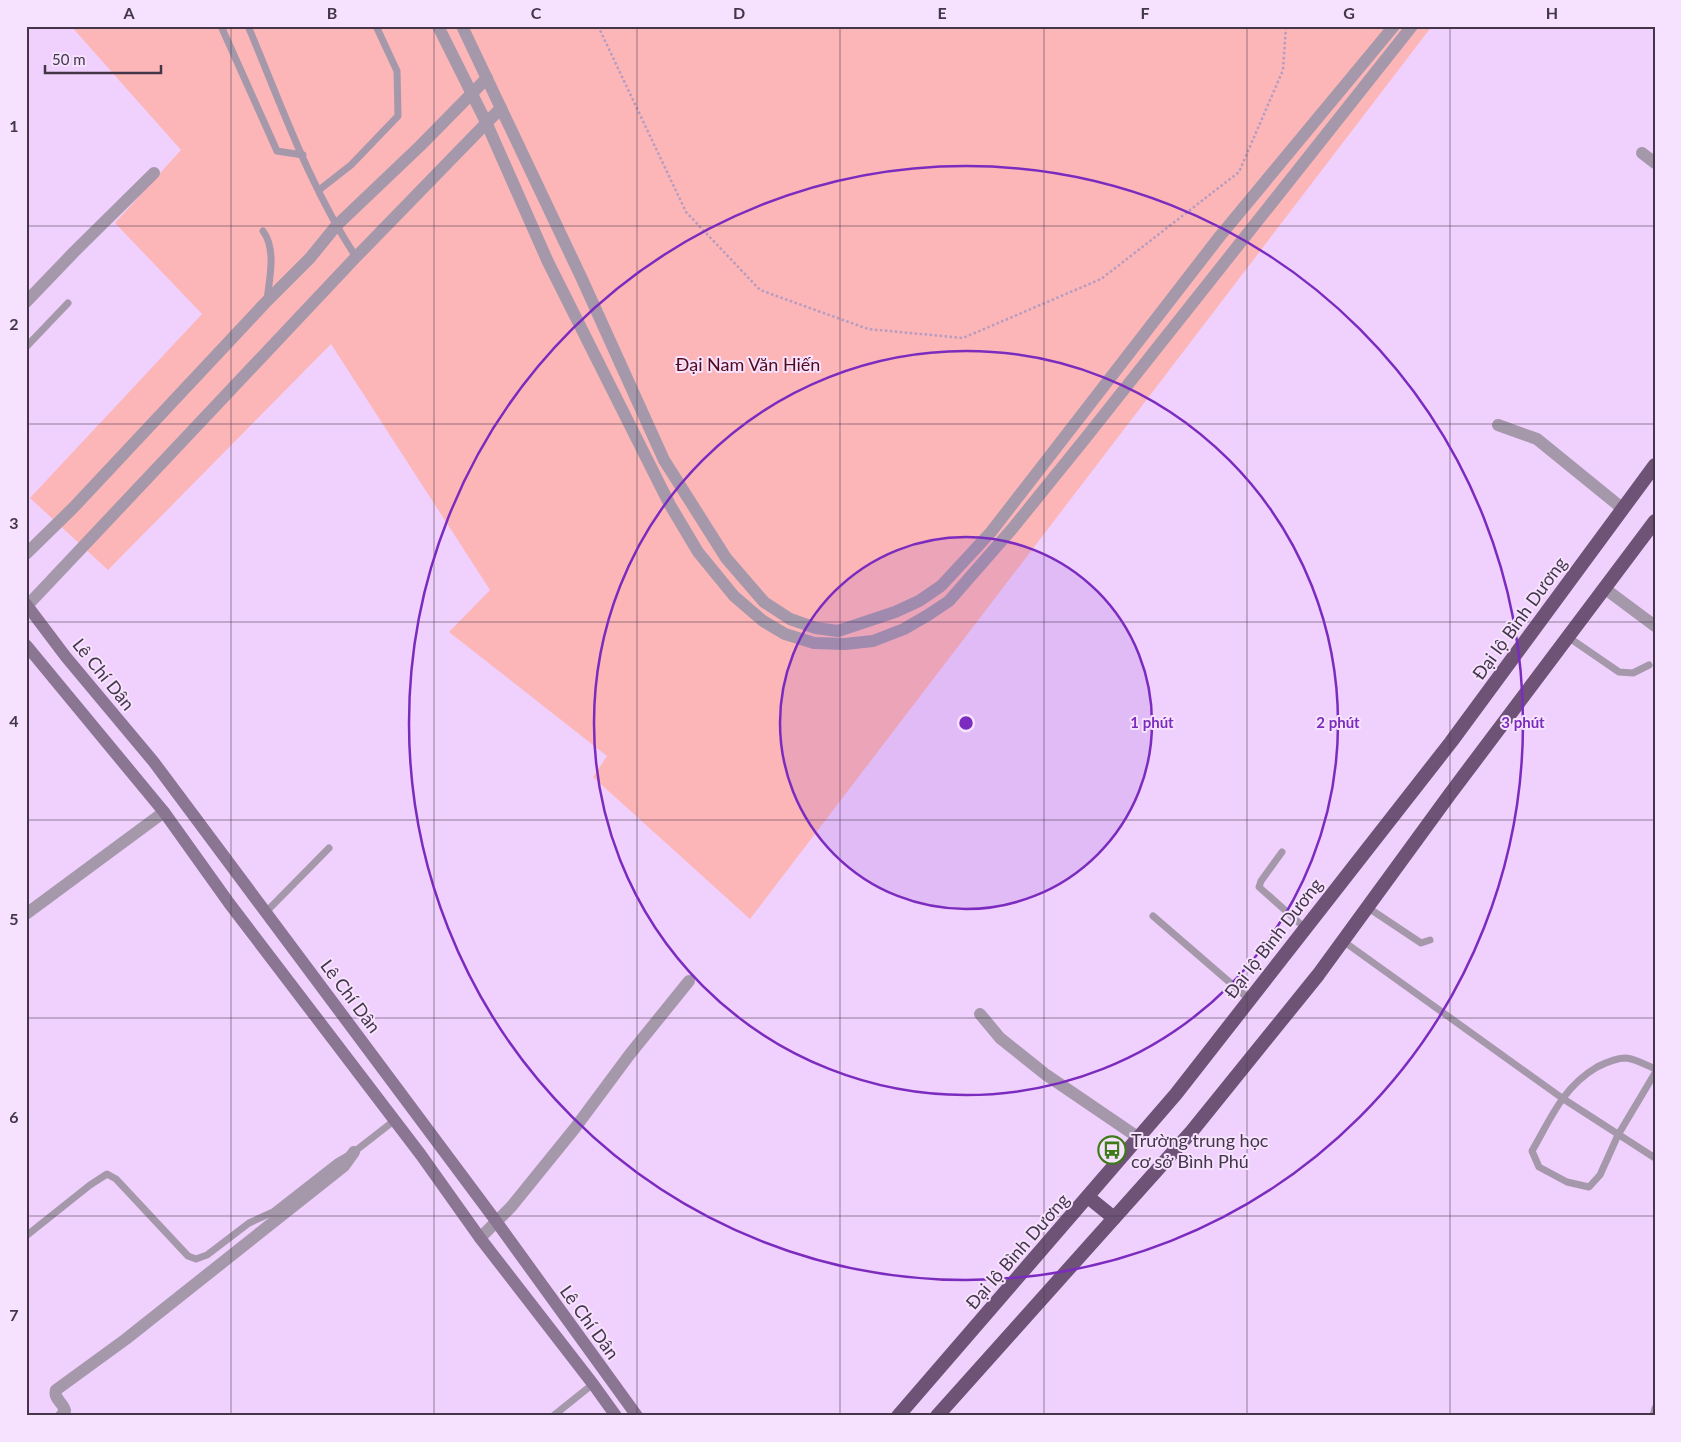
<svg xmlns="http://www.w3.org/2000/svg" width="1681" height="1442" viewBox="0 0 1681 1442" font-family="Lato,sans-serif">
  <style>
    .green { fill: #fcb6b8 }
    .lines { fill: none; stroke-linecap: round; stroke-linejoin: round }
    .path { stroke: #b59cc0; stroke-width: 2.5; stroke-dasharray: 2.5 2.5; stroke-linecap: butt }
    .service { stroke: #a598ab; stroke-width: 7 }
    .minor { stroke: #a598ab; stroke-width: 12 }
    .secondary { stroke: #8a7692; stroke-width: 12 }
    .trunk { stroke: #6e5377; stroke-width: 14 }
    .grid { fill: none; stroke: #433648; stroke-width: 1; stroke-opacity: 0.55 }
    .ring { fill: none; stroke: #7b2cbf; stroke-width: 2.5 }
    .labels { text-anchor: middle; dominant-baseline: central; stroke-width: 4; stroke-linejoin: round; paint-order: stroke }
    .park-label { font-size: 18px; fill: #530a19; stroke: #f6e2fe }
    .street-label { font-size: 18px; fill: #433648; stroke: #f6e2fe }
    .poi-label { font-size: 18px; fill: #433648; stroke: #f6e2fe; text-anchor: start }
    .centre { fill: #7b2cbf; stroke: #f6e2fe; stroke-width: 2.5 }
    .ring-label { font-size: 15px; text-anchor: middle; font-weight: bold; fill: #7b2cbf; stroke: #f6e2fe; stroke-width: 4; stroke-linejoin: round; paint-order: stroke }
    .neatline { fill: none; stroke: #433648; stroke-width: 2 }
    .grid-label { font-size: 16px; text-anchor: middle; font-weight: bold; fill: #433648 }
  </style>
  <rect width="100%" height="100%" fill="#f0d0fd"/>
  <!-- green -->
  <polygon class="green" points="71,26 1432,26 750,919 593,777 607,756 449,632 490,590 331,344 108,570 30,498 202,314 115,223 181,150"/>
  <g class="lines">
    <!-- path -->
    <polyline class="path" points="598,26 686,212 760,290 868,329 963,338 1101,279 1239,172 1283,70 1286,26"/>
    <!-- service -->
    <g class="service">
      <polyline points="221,26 277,151 303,155"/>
      <path d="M248,26C281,104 309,186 356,257"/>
      <polyline points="319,190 351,165 398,116 397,71 376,26"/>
      <path d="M263,231C277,250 269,279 267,301"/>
      <polyline points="26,347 68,303"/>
      <polyline points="1568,637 1619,672 1633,673 1649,665"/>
      <polyline points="1282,852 1261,881 1259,887 1305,928"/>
      <polyline points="1367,907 1421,943 1430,940"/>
      <polyline points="266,912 329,848"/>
      <polyline points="1153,916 1249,999"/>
      <polyline points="1343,941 1562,1098 1655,1158"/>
      <path d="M1655,1069C1646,1065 1636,1059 1626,1058C1616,1058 1605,1063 1597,1067C1563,1087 1551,1118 1532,1151L1539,1167L1567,1182L1589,1187L1600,1175L1618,1135L1655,1073"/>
      <polyline points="26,1236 90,1185 107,1174 116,1179 188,1256 196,1259 207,1255 249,1223 273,1212 337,1162 354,1152 395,1120"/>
      <polyline points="553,1416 593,1384"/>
      <polyline points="1653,1416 1655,1408"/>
    </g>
    <!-- minor -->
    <g class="minor">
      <polyline points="438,26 486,122 548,262 670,505 698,552 734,596 763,621 785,634 814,643 845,644 873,641 904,629 928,615 949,601 1012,529 1084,440 1412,26"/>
      <polyline points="462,26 582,279 664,460 726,558 764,602 790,619 816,628 838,631 895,612 919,601 941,586 991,532 1220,236 1394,26"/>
      <polyline points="1642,153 1655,163"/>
      <polyline points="26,302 74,252 154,173"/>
      <polyline points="1498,425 1537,439 1623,509"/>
      <polyline points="26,554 73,508 267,301 310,258 336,226 420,146 487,78"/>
      <polyline points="1604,588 1655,626"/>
      <polyline points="26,607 356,257 501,108"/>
      <polyline points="26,914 164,812"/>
      <polyline points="980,1014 1000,1038 1045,1074 1139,1138"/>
      <polyline points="480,1238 511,1207 575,1128 630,1054 689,981"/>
      <path d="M61,1416L65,1411C64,1403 53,1399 56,1390L126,1339L344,1166L354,1152"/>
    </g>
    <!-- secondary -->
    <g class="secondary">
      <polyline points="26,604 66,657 153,761 493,1217 637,1416"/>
      <polyline points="26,645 164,812 229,903 421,1155 480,1238 593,1384 616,1416"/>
    </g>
    <!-- trunk -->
    <g class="trunk">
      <polyline points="1088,1197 1114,1218"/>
      <polyline points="898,1416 1176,1094 1451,742 1655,465"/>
      <polyline points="937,1416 1192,1131 1318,975 1450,794 1655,521"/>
    </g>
  </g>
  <!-- grid -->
  <path class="grid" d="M231,26V1416M434,26V1416M637,26V1416M840,26V1416M1044,26V1416M1247,26V1416M1450,26V1416M26,226H1655M26,424H1655M26,622H1655M26,820H1655M26,1018H1655M26,1216H1655"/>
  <!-- distance rings -->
  <circle cx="966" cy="723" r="186" fill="#7b2cbf" fill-opacity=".12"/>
  <g class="ring">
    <circle cx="966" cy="723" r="186"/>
    <circle cx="966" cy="723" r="372"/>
    <circle cx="966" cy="723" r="557"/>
  </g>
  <!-- icons -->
  <defs>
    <g id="bus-ring" transform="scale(1.4375)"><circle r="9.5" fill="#f6e2fe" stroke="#3d7b16" stroke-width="1.5"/><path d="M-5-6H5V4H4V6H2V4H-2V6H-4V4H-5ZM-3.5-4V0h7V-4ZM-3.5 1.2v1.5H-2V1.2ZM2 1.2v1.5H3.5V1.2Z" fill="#3d7b16"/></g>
  </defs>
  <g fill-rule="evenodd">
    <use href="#bus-ring" x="1112" y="1150"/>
  </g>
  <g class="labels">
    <!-- park labels -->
    <g class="park-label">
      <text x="748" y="364">Đại Nam Văn Hiến</text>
    </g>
    <!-- street labels -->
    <g class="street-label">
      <text transform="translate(1519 618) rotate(-54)">Đại lộ Bình Dương</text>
      <text transform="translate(104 674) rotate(51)">Lê Chí Dân</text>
      <text transform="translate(1273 938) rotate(-52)">Đại lộ Bình Dương</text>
      <text transform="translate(351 996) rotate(53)">Lê Chí Dân</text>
      <text transform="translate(1017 1251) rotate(-49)">Đại lộ Bình Dương</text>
      <text transform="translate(590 1322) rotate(54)">Lê Chí Dân</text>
    </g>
    <!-- poi labels -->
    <g class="poi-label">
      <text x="1131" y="1140">Trường trung học<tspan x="1131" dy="21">cơ sở Bình Phú</tspan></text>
    </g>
  </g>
  <circle cx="966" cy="723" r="8" class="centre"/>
  <g class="ring-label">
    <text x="1152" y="728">1 phút</text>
    <text x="1338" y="728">2 phút</text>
    <text x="1523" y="728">3 phút</text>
  </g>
  <!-- border -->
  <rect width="1681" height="1442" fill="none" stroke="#f6e2fe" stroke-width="55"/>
  <!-- scale -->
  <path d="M45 65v8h116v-8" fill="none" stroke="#433648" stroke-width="2.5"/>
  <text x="52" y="65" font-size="15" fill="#433648" stroke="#f6e2fe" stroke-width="4" paint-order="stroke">50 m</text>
  <rect x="28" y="28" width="1626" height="1386" class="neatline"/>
  <g class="grid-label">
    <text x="129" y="19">A</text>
    <text x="332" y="19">B</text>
    <text x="536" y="19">C</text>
    <text x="739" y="19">D</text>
    <text x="942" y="19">E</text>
    <text x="1145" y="19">F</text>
    <text x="1349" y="19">G</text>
    <text x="1552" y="19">H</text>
    <text x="14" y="132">1</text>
    <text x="14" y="330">2</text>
    <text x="14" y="529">3</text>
    <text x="14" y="727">4</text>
    <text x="14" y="925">5</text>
    <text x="14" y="1123">6</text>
    <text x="14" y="1321">7</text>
  </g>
</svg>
